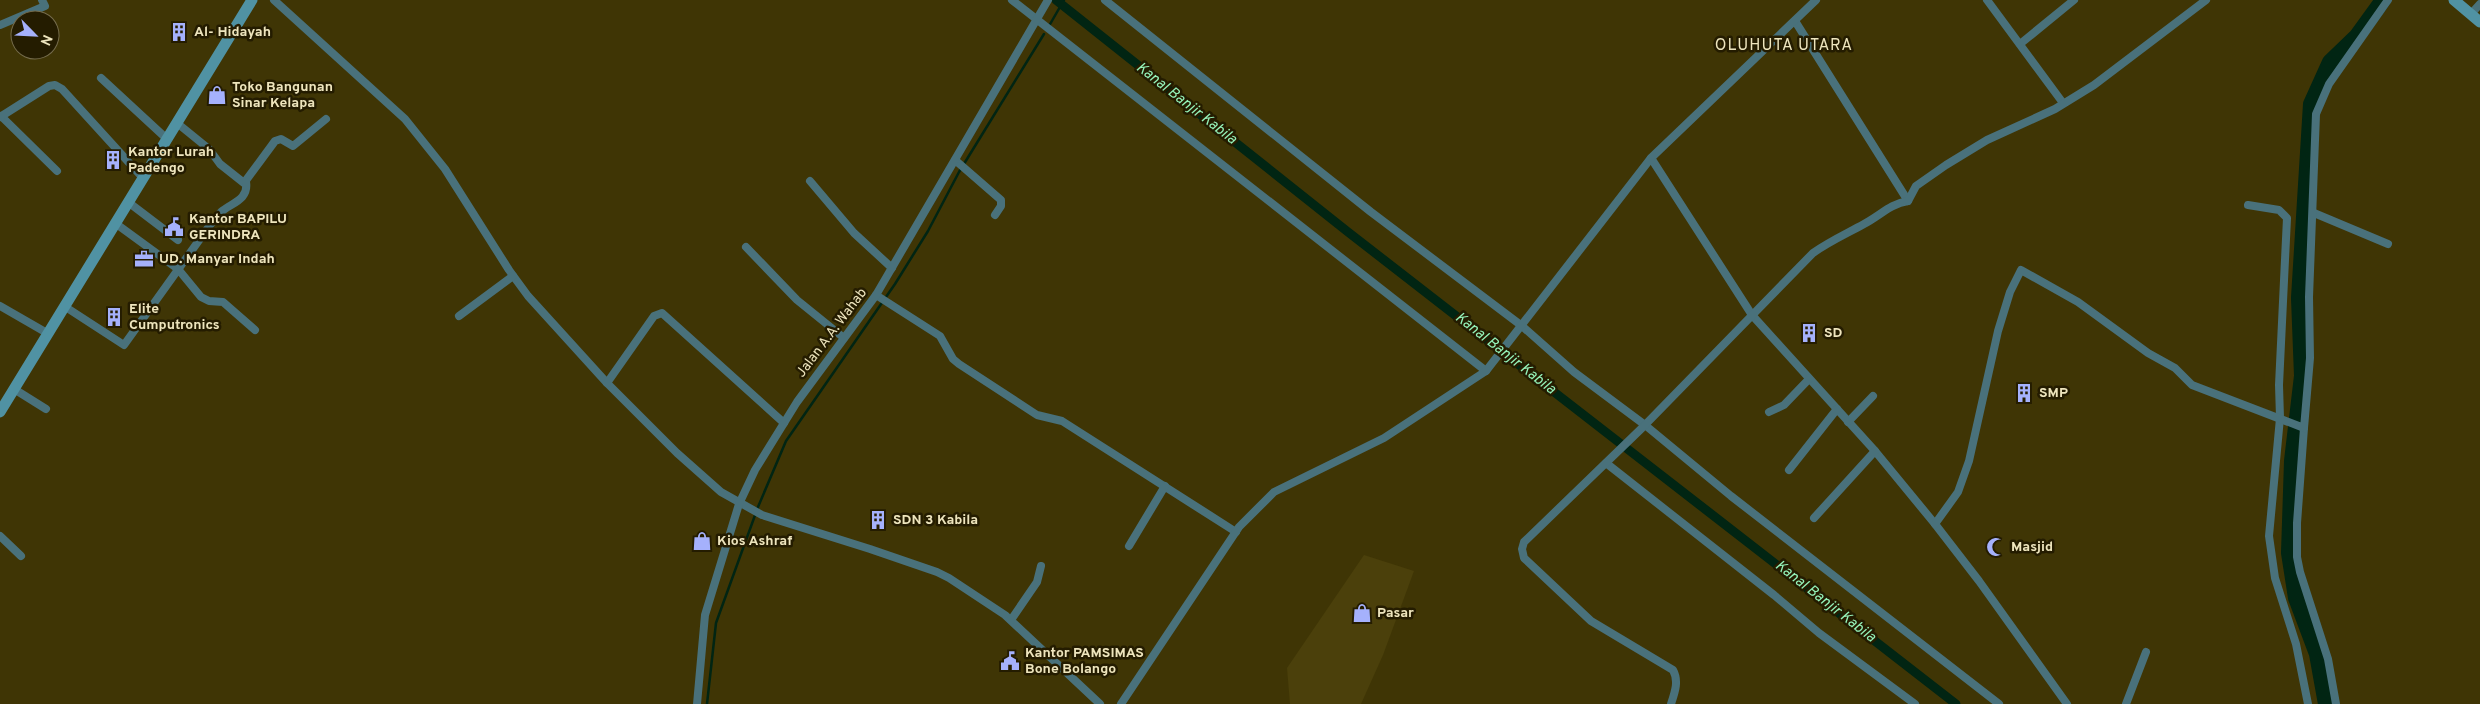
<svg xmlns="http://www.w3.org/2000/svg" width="2480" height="704" viewBox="0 0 2480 704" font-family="Overpass,sans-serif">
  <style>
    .built { fill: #4b400b }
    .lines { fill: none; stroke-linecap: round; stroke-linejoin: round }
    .stream { stroke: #012513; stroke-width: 2.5 }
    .canal { stroke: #012513; stroke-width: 9 }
    .river { stroke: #012513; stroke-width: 16 }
    .minor { stroke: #49717b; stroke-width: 8 }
    .secondary { stroke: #5092a3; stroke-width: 11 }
    .labels { text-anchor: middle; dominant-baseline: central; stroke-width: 5; stroke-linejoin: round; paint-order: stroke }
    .poi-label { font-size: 14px; font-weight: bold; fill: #eee5bd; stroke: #241c00; text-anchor: start }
    .street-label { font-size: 14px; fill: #eee5bd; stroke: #241c00 }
    .water-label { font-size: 15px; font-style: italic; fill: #96f4ba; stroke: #241c00 }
    .quarter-label { font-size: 16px; letter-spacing: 1px; fill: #eee5bd; stroke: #241c00 }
  </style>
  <rect width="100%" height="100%" fill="#3f3505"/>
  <!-- built -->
  <polygon class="built" points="1364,555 1414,571 1383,655 1361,704 1290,704 1287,668"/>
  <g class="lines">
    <!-- stream -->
    <g class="stream">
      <polyline points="1049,26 1064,0"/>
      <polyline points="707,704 716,623 758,507 786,441 895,284 928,231 959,172 1044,34"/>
    </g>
    <!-- canal -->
    <polyline class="canal" points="1056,0 1348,232 1956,704"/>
    <!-- river -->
    <polyline class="river" points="2326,704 2317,654 2296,598 2289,553 2292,461 2302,376 2299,298 2311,104 2330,62 2357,36 2383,0"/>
    <!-- minor -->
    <g class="minor">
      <polyline points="274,0 405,119 445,169 509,270 528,296 607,383 677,453 721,492 762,515 870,549 937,572 949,578 1005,615 1100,704"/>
      <polyline points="1012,0 1486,371"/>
      <polyline points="1105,0 1371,212 1522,326 1574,372 1645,425 1731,496 1999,704"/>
      <polyline points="1987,0 2063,103"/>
      <polyline points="2471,14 2480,4"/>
      <polyline points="1795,21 1908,201"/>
      <polyline points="0,25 45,6 42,0"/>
      <polyline points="2020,44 2074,0"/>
      <polyline points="101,78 167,139"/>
      <polyline points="1,116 57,171"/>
      <polyline points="0,117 49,86 55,85 62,89 143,178"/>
      <polyline points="177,123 209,149 220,164 244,183 275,141 281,139 293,146 326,119"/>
      <polyline points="1651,158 1752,315 1875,451 1935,524 1979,581 2067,704"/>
      <polyline points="955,160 1001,200 1001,206 995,215"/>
      <polyline points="810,181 854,233 892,268"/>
      <polyline points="128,202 178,240"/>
      <polyline points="2248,205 2279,210 2287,218 2279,385 2280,418 2269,536 2275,578 2296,644 2308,704"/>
      <polyline points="2314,213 2388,244"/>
      <polyline points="115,223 178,269 201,297 209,301 223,302 255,330"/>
      <polyline points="746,247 797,300 844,338"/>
      <polyline points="876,295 940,336 953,359 959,364 1037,415 1062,421 1236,532"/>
      <polyline points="0,306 47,333"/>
      <path d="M64,306L124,345L210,225C214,221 217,216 221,212C231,203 249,200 246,182"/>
      <polyline points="459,316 513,276"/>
      <polyline points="607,383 654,316 662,313 784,423"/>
      <polyline points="14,389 46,409"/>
      <polyline points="1769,412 1784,405 1809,379"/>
      <polyline points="1848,422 1873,396"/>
      <polyline points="2304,428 2297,523 2297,557 2300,572 2328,659 2336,704"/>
      <polyline points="1606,463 1774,595 1819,633 1915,704"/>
      <polyline points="1789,470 1837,409"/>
      <polyline points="1814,518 1875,451"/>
      <polyline points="1935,524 1958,492 1969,461 1998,331 2010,292 2021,270 2078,302 2148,353 2175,368 2192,385 2304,428 2310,358 2309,297 2316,114 2329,84 2388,0"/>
      <polyline points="0,536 21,556"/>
      <polyline points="1129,546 1165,486"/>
      <polyline points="1011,620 1037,582 1041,566"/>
      <polyline points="697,704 705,615 739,504 755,470 797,402 876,295 1048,0"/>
      <polyline points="1121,704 1239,527 1274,492 1384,438 1486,371 1651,158 1816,0"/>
      <path d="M1671,704C1675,692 1679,681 1673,670L1591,621L1524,558L1522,549L1524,542L1642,428L1813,253C1830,241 1846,234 1864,224C1881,215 1890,204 1908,201L1916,186L1946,165L1987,140L2055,109L2094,85L2206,0"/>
      <polyline points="2126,704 2146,652"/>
    </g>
    <!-- secondary -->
    <g class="secondary">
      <polyline points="2454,0 2480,22"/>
      <polyline points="0,412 252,0"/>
    </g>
  </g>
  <!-- icons -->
  <defs>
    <g id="building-bare" transform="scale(1.5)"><path d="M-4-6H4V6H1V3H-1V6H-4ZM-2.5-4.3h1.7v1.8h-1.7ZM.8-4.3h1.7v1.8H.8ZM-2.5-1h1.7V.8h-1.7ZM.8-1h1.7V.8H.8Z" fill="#a5b1fc" stroke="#241c00" stroke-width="2.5" paint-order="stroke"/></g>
    <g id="shop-bare" transform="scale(1.5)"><path d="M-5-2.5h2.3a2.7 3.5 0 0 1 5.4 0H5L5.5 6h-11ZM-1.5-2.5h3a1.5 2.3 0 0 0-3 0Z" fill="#a5b1fc" stroke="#241c00" stroke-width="2.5" paint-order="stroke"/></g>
    <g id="civic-bare" transform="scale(1.5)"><path d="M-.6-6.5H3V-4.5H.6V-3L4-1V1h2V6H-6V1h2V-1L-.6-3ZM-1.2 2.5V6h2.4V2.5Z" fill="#a5b1fc" stroke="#241c00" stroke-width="2.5" paint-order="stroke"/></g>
    <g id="office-bare" transform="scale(1.5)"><path d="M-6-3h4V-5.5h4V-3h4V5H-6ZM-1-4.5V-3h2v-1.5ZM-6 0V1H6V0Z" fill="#a5b1fc" stroke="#241c00" stroke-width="2.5" paint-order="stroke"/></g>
    <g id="mosque-bare" transform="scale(1.5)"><path d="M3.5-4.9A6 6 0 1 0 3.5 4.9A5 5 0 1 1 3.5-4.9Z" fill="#a5b1fc" stroke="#241c00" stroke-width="2.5" paint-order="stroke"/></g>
  </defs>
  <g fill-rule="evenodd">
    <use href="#building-bare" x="179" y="32"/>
    <use href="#shop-bare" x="217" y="95"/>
    <use href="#building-bare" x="113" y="160"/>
    <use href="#civic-bare" x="174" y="227"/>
    <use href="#office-bare" x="144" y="259"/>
    <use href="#building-bare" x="114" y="317"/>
    <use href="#building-bare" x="1809" y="333"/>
    <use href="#building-bare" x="2024" y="393"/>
    <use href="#building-bare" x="878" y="520"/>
    <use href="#shop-bare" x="702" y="541"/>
    <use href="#mosque-bare" x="1996" y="547"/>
    <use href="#shop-bare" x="1362" y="613"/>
    <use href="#civic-bare" x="1010" y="661"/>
  </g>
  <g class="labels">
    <!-- poi labels -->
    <g class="poi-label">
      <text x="194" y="32">Al- Hidayah</text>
      <text x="232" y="87">Toko Bangunan<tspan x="232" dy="16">Sinar Kelapa</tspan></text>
      <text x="128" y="152">Kantor Lurah<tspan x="128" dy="16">Padengo</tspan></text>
      <text x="189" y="219">Kantor BAPILU<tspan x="189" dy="16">GERINDRA</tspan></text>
      <text x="159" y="259">UD. Manyar Indah</text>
      <text x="129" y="309">Elite<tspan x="129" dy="16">Cumputronics</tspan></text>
      <text x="1824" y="333">SD</text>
      <text x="2039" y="393">SMP</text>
      <text x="893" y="520">SDN 3 Kabila</text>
      <text x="717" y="541">Kios Ashraf</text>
      <text x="2011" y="547">Masjid</text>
      <text x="1377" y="613">Pasar</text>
      <text x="1025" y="653">Kantor PAMSIMAS<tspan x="1025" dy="16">Bone Bolango</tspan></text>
    </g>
    <!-- street labels -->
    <g class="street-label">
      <text transform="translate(832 333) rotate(-53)">Jalan A.A. Wahab</text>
    </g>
    <!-- water labels -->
    <g class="water-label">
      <text transform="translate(1186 104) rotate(38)">Kanal Banjir Kabila</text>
      <text transform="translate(1505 354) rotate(38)">Kanal Banjir Kabila</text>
      <text transform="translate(1825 602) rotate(38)">Kanal Banjir Kabila</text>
    </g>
    <!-- quarter labels -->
    <g class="quarter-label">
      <text x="1784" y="46">OLUHUTA UTARA</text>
    </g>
  </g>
  <!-- north arrow -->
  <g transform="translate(35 35) rotate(114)"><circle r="24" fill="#241c00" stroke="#756c4c"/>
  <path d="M0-4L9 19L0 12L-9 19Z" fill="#a5b1fc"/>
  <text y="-8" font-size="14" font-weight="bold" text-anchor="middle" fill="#eee5bd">N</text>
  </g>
</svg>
